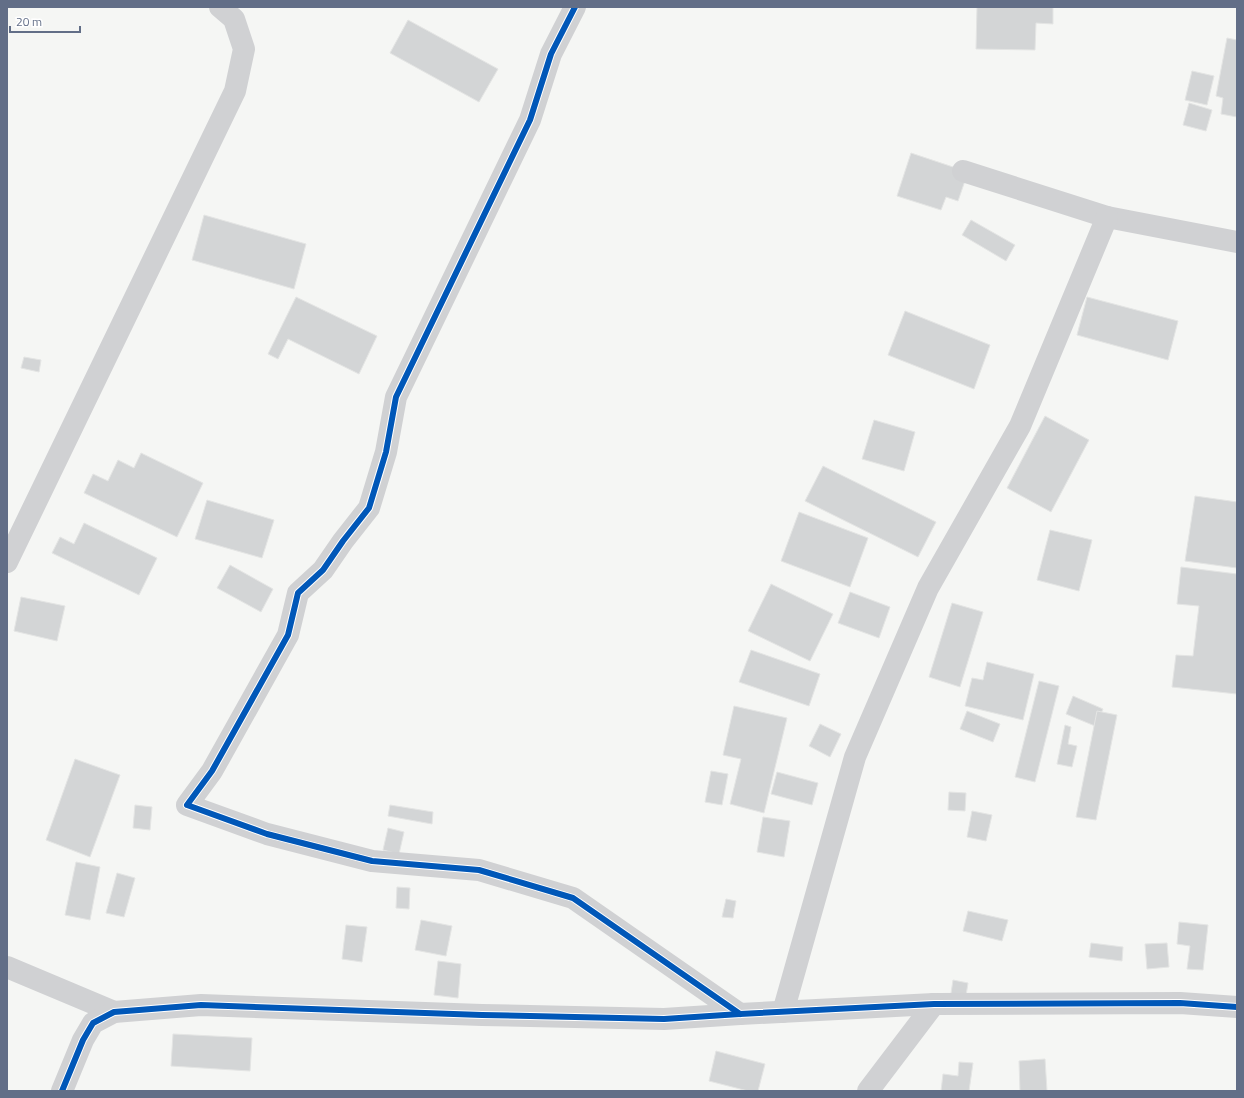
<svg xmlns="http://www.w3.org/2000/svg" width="1244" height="1098" viewBox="0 0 1244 1098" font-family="'Titillium Web',sans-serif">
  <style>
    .building { fill: #d3d5d6; stroke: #e4e5e4 }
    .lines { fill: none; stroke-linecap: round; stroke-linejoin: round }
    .minor { stroke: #d0d1d3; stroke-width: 22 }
    .cycleway-casing { stroke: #fff; stroke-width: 8 }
    .cycleway { stroke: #0057b8; stroke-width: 6 }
  </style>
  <rect width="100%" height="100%" fill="#f5f6f4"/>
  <!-- building -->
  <g class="building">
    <polygon points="977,7 1053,7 1053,24 1036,23 1035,50 976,49"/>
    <polygon points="408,20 498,69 479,102 390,53"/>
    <polygon points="1227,38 1237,40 1237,117 1221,114 1223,98 1216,96"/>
    <polygon points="1192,71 1214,76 1207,105 1185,100"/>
    <polygon points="1189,103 1212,110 1206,131 1183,125"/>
    <polygon points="911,153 968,172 958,201 946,197 941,210 897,196"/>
    <polygon points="204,215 306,244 294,289 192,260"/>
    <polygon points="971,220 1015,245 1006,261 962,235"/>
    <polygon points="296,297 377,336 359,374 288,339 278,359 268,354"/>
    <polygon points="1087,297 1178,321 1168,360 1077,335"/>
    <polygon points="905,311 990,345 974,389 888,355"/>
    <polygon points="24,357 41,360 39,372 21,368"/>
    <polygon points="1045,416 1089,440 1051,512 1007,488"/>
    <polygon points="874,420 915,432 904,471 862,459"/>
    <polygon points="141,453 203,483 177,537 84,493 93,474 108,481 118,460 134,468"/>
    <polygon points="823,466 936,522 918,557 805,501"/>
    <polygon points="1195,496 1237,502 1237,568 1185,561"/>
    <polygon points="207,500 274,520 262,558 195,539"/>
    <polygon points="799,512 868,538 850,587 781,561"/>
    <polygon points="84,523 157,558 139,595 52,553 60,537 74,544"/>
    <polygon points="1050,530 1092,540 1079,591 1037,580"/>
    <polygon points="230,565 273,589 261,612 217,588"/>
    <polygon points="1181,567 1237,574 1237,694 1172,687 1176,655 1193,656 1199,606 1177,604"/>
    <polygon points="771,584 833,614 810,661 748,631"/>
    <polygon points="850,592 890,607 879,638 838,623"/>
    <polygon points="21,597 65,606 57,641 14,631"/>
    <polygon points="952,603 983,612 960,687 929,677"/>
    <polygon points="751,650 820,674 809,706 739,682"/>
    <polygon points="987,662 1034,674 1023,720 965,706 972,678 983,680"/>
    <polygon points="1039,681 1059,686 1035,782 1015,777"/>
    <polygon points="1073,696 1103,709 1095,726 1066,714"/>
    <polygon points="734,706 787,718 764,813 730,804 741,759 723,755"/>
    <polygon points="967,711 1000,724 993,742 960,729"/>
    <polygon points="1097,711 1117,715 1096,820 1076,817"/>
    <polygon points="820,724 841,734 830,757 809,746"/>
    <polygon points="1065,725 1071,727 1068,744 1077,746 1072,767 1057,764"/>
    <polygon points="75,759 120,775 90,857 46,840"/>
    <polygon points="711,771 728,774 722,805 705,802"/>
    <polygon points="777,772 818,783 812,805 771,794"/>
    <polygon points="949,792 966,793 965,811 948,810"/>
    <polygon points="135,805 152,807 150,830 133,828"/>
    <polygon points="390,805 433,812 432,824 388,816"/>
    <polygon points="972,811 992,815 986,841 967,837"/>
    <polygon points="763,817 790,821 784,857 757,852"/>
    <polygon points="388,828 404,832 399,854 383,850"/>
    <polygon points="76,862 100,867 90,920 65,915"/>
    <polygon points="117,873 135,878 124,917 106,913"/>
    <polygon points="397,887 410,888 409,909 396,908"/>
    <polygon points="726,899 736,901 733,918 722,917"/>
    <polygon points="968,911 1008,920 1002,941 963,931"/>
    <polygon points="421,920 452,926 446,956 415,950"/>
    <polygon points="1179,922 1208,925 1203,970 1187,969 1190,946 1177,944"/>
    <polygon points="346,925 367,927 362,962 342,959"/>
    <polygon points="1091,943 1123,947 1122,961 1089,957"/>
    <polygon points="1167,943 1169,967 1147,969 1145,944"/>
    <polygon points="438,961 461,964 458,998 434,995"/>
    <polygon points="953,980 968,983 965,1002 950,1000"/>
    <polygon points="173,1034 252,1038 250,1071 171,1066"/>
    <polygon points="716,1051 765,1064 758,1091 748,1091 709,1081"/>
    <polygon points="1045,1059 1047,1091 1020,1091 1019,1061"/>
    <polygon points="959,1062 973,1063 969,1091 941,1091 943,1074 958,1076"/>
  </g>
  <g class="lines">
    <!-- minor -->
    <g class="minor">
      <polyline points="575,7 551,54 530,120 396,397 386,452 369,508 343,541 323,570 298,593 288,635 212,771 187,805 267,834 372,861 479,870 573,898 740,1014"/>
      <polyline points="963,171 1107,217 1237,242"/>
      <polyline points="7,562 235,91 244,49 234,19 220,7"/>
      <polyline points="7,967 114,1012"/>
      <polyline points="783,1012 855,757 928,588 1020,426 1107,217"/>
      <polyline points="62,1091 83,1040 93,1023 114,1012 201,1005 482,1015 664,1019 740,1014 934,1004 1180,1003 1237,1007"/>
      <polyline points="868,1091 934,1004"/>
    </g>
    <!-- cycleway casing -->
    <g class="cycleway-casing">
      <g id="cycleway">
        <polyline points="575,7 551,54 530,120 396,397 386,452 369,508 343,541 323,570 298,593 288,635 212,771 187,805 267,834 372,861 479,870 573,898 740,1014"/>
        <polyline points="62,1091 83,1040 93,1023 114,1012 201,1005 482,1015 664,1019 740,1014 934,1004 1180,1003 1237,1007"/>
      </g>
    </g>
    <!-- cycleway -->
    <use href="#cycleway" class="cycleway"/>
  </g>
  <!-- border -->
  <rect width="1244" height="1098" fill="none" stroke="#626e87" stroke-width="16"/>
  <!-- scale -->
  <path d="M10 26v6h70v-6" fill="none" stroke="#626e87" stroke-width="2"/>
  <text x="16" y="26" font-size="12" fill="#626e87" stroke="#ffffff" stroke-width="3" paint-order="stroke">20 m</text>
</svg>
